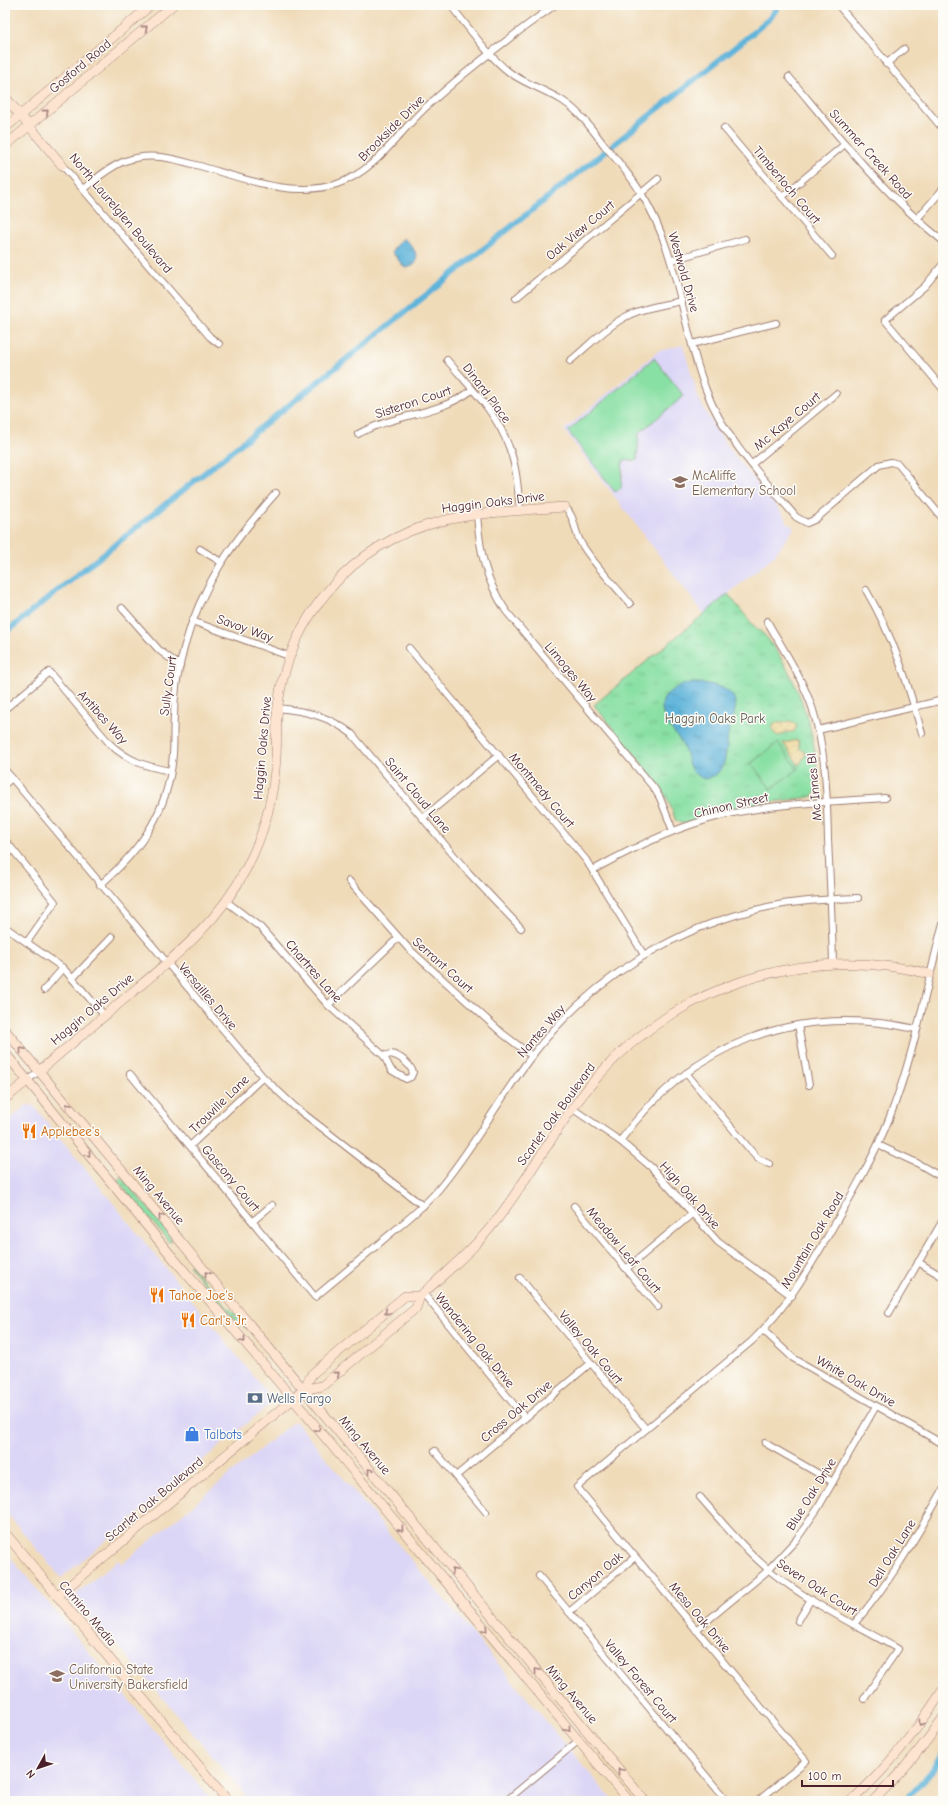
<svg xmlns="http://www.w3.org/2000/svg" width="948" height="1806" viewBox="0 0 948 1806" font-family="'Comic Neue',sans-serif">
  <style>
    .built { fill: #dcd6f6 }
    .grass { fill: url(#grass-tufts); stroke: #6a8068 }
    .sand { fill: url(#sand-dots); stroke: #9c7c64 }
    .pitch { fill: #89e0a4; stroke: #6a8068 }
    .water { fill: url(#water-ripples); stroke: #546a82 }
    .lines { fill: none; stroke-linecap: round; stroke-linejoin: round }
    .canal { stroke: #5eb4da; stroke-width: 6 }
    .street-casing { stroke: #9d7d72; stroke-width: 8 }
    .secondary-casing { stroke: #9d7d72; stroke-width: 10 }
    .street { stroke: #fff; stroke-width: 6 }
    .secondary { stroke: #fde4d1; stroke-width: 9 }
    .oneway { stroke: #a4827e }
    .labels { text-anchor: middle; dominant-baseline: central; stroke-width: 3; stroke-linejoin: round; paint-order: stroke }
    .street-label { font-size: 13px; fill: #4a1f2b; stroke: #fdfcf7 }
    .education-label { font-size: 13px; fill: #785e54; stroke: #fdfcf7; text-anchor: start }
    .park-label { font-size: 13px; fill: #5d594f; stroke: #fdfcf7 }
    .food-label { font-size: 13px; fill: #c56008; stroke: #fdfcf7; text-anchor: start }
    .service-label { font-size: 13px; fill: #4e5e75; stroke: #fdfcf7; text-anchor: start }
    .shop-label { font-size: 13px; fill: #366cbe; stroke: #fdfcf7; text-anchor: start }
  </style>
  <defs>
    <pattern id="grass-tufts" width="24" height="20" patternUnits="userSpaceOnUse"><rect width="24" height="20" fill="#89e0a4"/><path d="M3 7l-1-3M5 7V3M7 7l1-3M15 17l-1-3M17 17v-4M19 17l1-3" fill="none" stroke="#78c08d"/></pattern>
    <pattern id="sand-dots" width="8" height="8" patternUnits="userSpaceOnUse"><rect width="8" height="8" fill="#eeda9e"/><path d="M2 2h.1M6 6h.1" fill="none" stroke="#cebb88" stroke-width="1.8" stroke-linecap="round"/></pattern>
    <pattern id="water-ripples" width="26" height="14" patternUnits="userSpaceOnUse"><rect width="26" height="14" fill="#5eb4da"/><path d="M2 4q2-2 4 0t4 0M15 11q2-2 4 0t4 0" fill="none" stroke="#5092b1"/></pattern>
  </defs>
  <rect width="100%" height="100%" fill="#fdfcf7"/>
  <filter id="ink" filterUnits="userSpaceOnUse"><feTurbulence type="fractalNoise" baseFrequency=".025" numOctaves="2"/><feDisplacementMap in="SourceGraphic" scale="8" xChannelSelector="R" yChannelSelector="G"/><feConvolveMatrix kernelMatrix="1 2 1 2 8 2 1 2 1" color-interpolation-filters="sRGB"/></filter>
  <filter id="wash" filterUnits="userSpaceOnUse"><feTurbulence type="fractalNoise" baseFrequency=".012" numOctaves="4" result="noise"/><feDisplacementMap in="SourceGraphic" scale="16" xChannelSelector="R" yChannelSelector="G"/><feGaussianBlur stdDeviation="0.9" result="paint"/><feColorMatrix in="noise" values="0 0 0 0 0 0 0 0 0 0 0 0 0 0 0 0 0 1.4 0 .05"/><feComposite in="paint" operator="in"/></filter>
  <g filter="url(#wash)">
    <rect width="100%" height="100%" fill="#f0dbb9"/>
    <!-- built -->
    <g class="built">
      <polygon points="683,345 698,397 708,416 730,450 782,513 788,523 794,528 775,555 704,614 564,430 658,351"/>
      <polygon points="27,1105 34,1106 274,1401 61,1578 5,1511 5,1123"/>
      <polygon points="293,1422 296,1422 613,1801 250,1801 111,1637 105,1634 76,1600 77,1593 118,1560 122,1564"/>
      <polygon points="5,1551 213,1801 5,1801"/>
    </g>
    <!-- grass -->
    <g class="grass">
      <path d="M728,594C736,604 745,615 753,625C758,630 764,633 768,639C800,681 818,738 818,790L811,797L757,804L719,813L683,824L676,821L668,800L659,785L594,705Z"/>
      <polygon points="121,1176 168,1232 171,1241 169,1242 117,1180 120,1179"/>
      <polygon points="190,1264 227,1307 240,1318 248,1329 236,1321 190,1267"/>
    </g>
    <!-- sand -->
    <g class="sand">
      <polygon points="790,721 796,724 796,729 793,732 786,732 779,736 774,733 772,727 776,723 784,723"/>
      <polygon points="798,740 799,748 805,752 806,754 799,765 783,743"/>
    </g>
    <!-- pitch -->
    <g class="pitch">
      <polygon points="654,358 684,396 639,433 637,460 623,461 621,488 615,492 568,431"/>
      <polygon points="778,743 798,769 771,789 751,763"/>
    </g>
    <!-- water -->
    <g class="water">
      <path d="M404,238C406,242 408,241 411,245C418,255 421,266 405,268L392,252L397,244Z"/>
      <path d="M690,683C704,683 721,684 731,694C733,696 735,700 735,702C737,711 731,720 729,729C726,742 728,759 720,770C716,776 711,777 704,779C683,768 691,761 682,744C677,735 668,726 664,716C656,696 675,686 690,683Z"/>
    </g>
    <g class="lines">
      <!-- canal -->
      <g class="canal">
        <polyline points="5,633 749,36 770,18 779,5"/>
        <polyline points="904,1801 934,1769 943,1753"/>
      </g>
    </g>
  </g>
  <g filter="url(#ink)">
    <g class="lines">
      <!-- street casing -->
      <g class="street-casing">
        <g id="street">
          <path d="M450,5C468,26 487,55 509,72C525,84 546,90 563,101C580,112 592,129 604,145C617,160 631,176 641,193C679,253 681,325 706,390C724,438 763,478 796,517L807,523L816,519L879,465L891,462L898,464L943,519"/>
          <polyline points="838,5 943,129"/>
          <polyline points="886,64 904,49"/>
          <path d="M789,77C837,134 883,194 943,241"/>
          <polyline points="724,128 832,256"/>
          <polyline points="62,165 210,337 219,344"/>
          <path d="M83,189C96,179 109,167 125,161C149,152 172,158 196,165C241,177 290,199 337,184C376,171 396,135 425,108C466,70 510,37 555,5"/>
          <polyline points="782,197 845,144"/>
          <polyline points="917,219 943,189"/>
          <polyline points="672,260 745,239"/>
          <polyline points="943,264 925,286 885,320 943,389"/>
          <polyline points="516,298 658,179"/>
          <polyline points="692,344 776,323"/>
          <path d="M447,360C470,387 497,413 509,447C517,468 518,490 520,511"/>
          <path d="M570,361C587,347 605,328 625,317C642,308 663,305 682,301"/>
          <path d="M358,434C394,414 440,415 472,390"/>
          <polyline points="752,464 836,394"/>
          <path d="M565,507C575,516 574,531 581,543C594,565 614,584 630,604"/>
          <path d="M477,515C480,553 485,579 506,611L654,788L660,798L673,831"/>
          <polyline points="200,549 221,562"/>
          <path d="M866,590C894,638 907,681 922,733"/>
          <polyline points="122,608 159,650 180,666"/>
          <polyline points="192,621 289,656"/>
          <path d="M767,621C783,649 801,676 812,707C826,750 827,794 828,839C830,881 832,922 833,964"/>
          <polyline points="409,648 586,860 644,955"/>
          <path d="M278,708C306,711 329,716 352,734L467,871L521,928"/>
          <path d="M5,709L49,672L110,744C128,761 147,767 171,771"/>
          <polyline points="818,730 943,700"/>
          <polyline points="5,770 263,1077 295,1107 423,1206"/>
          <polyline points="5,784 12,778"/>
          <polyline points="423,818 499,755"/>
          <polyline points="5,840 55,902 27,942"/>
          <path d="M593,870C634,847 678,826 724,815C777,803 831,802 885,798"/>
          <polyline points="349,881 408,948 503,1034 532,1056"/>
          <path d="M100,885C142,849 169,810 173,754C174,741 173,729 174,717C174,694 178,670 184,648C201,585 233,541 276,493"/>
          <path d="M227,902L261,928L328,1005L384,1056L391,1070L406,1079L411,1077L413,1072C409,1063 400,1056 391,1054L384,1056"/>
          <polyline points="5,927 63,968 105,1016"/>
          <polyline points="73,978 112,937"/>
          <polyline points="44,990 63,968"/>
          <polyline points="328,1005 398,938"/>
          <polyline points="798,1025 809,1085"/>
          <polyline points="686,1073 757,1158 769,1164"/>
          <path d="M130,1074L315,1297C338,1278 361,1259 383,1240C402,1224 422,1209 438,1190C473,1149 498,1100 531,1057C591,978 680,923 778,905C804,900 831,899 858,898"/>
          <polyline points="28,1080 39,1071"/>
          <polyline points="573,1109 620,1141 651,1167 718,1242 792,1296"/>
          <path d="M620,1141C692,1042 796,1003 916,1029"/>
          <polyline points="878,1145 917,1163 943,1178"/>
          <polyline points="190,1146 263,1077"/>
          <polyline points="574,1206 658,1307"/>
          <polyline points="253,1221 272,1205"/>
          <polyline points="918,1262 943,1277"/>
          <polyline points="626,1269 692,1214"/>
          <polyline points="520,1278 646,1429"/>
          <polyline points="423,1293 525,1418"/>
          <polyline points="889,1313 943,1220"/>
          <polyline points="763,1330 793,1358 943,1444"/>
          <polyline points="765,1443 833,1482"/>
          <polyline points="435,1451 486,1512"/>
          <polyline points="456,1476 591,1363"/>
          <path d="M700,1497C722,1522 743,1548 769,1570C808,1602 854,1624 898,1649L864,1699"/>
          <polyline points="539,1576 727,1801"/>
          <polyline points="569,1612 635,1557"/>
          <polyline points="798,1621 811,1599"/>
          <path d="M854,1624C890,1583 916,1537 943,1490"/>
          <polyline points="696,1630 765,1573 796,1540 818,1508 876,1406"/>
          <polyline points="506,1801 578,1741"/>
          <path d="M758,1801L806,1761L577,1487L752,1341C785,1309 806,1274 829,1234C851,1196 873,1159 889,1119C914,1056 926,988 943,923"/>
        </g>
      </g>
      <!-- secondary casing -->
      <g class="secondary-casing">
        <g id="secondary">
          <polyline points="5,97 62,165"/>
          <polyline points="5,128 151,5"/>
          <polyline points="5,146 173,5"/>
          <polyline points="5,1030 645,1801"/>
          <polyline points="5,1053 169,1253 293,1399 629,1801"/>
          <path d="M39,1071C70,1045 100,1020 130,994C176,956 220,921 247,867C265,832 274,795 276,757C277,740 276,722 278,705C289,617 352,544 438,522C476,512 526,510 565,507"/>
          <polyline points="5,1099 28,1080"/>
          <path d="M303,1390L322,1386L416,1308L420,1296C450,1269 481,1243 504,1210C537,1165 563,1115 600,1074C681,983 812,943 930,974"/>
          <polyline points="5,1533 228,1801"/>
          <polyline points="57,1596 293,1399 303,1390 312,1374 405,1296 420,1296"/>
          <path d="M851,1801C887,1769 917,1730 943,1690"/>
          <path d="M873,1801C899,1775 923,1748 943,1718"/>
        </g>
      </g>
      <!-- street -->
      <use href="#street" class="street"/>
      <!-- secondary -->
      <use href="#secondary" class="secondary"/>
    </g>
    <!-- one-way arrows -->
    <defs><path id="oneway-chevron" d="M-2-3.5L2.5 0L-2 3.5" fill="none" stroke-width="1.6" stroke-linecap="round" stroke-linejoin="round"/></defs>
    <g class="oneway">
      <use href="#oneway-chevron" transform="translate(145 28) rotate(-40)"/>
      <use href="#oneway-chevron" transform="translate(46 112) rotate(-40)"/>
      <use href="#oneway-chevron" transform="translate(22 1050) rotate(-130)"/>
      <use href="#oneway-chevron" transform="translate(68 1106) rotate(-130)"/>
      <use href="#oneway-chevron" transform="translate(88 1154) rotate(51)"/>
      <use href="#oneway-chevron" transform="translate(161 1217) rotate(-130)"/>
      <use href="#oneway-chevron" transform="translate(207 1274) rotate(-129)"/>
      <use href="#oneway-chevron" transform="translate(387 1312) rotate(140)"/>
      <use href="#oneway-chevron" transform="translate(243 1340) rotate(50)"/>
      <use href="#oneway-chevron" transform="translate(337 1374) rotate(-40)"/>
      <use href="#oneway-chevron" transform="translate(318 1429) rotate(50)"/>
      <use href="#oneway-chevron" transform="translate(370 1471) rotate(-130)"/>
      <use href="#oneway-chevron" transform="translate(401 1529) rotate(50)"/>
      <use href="#oneway-chevron" transform="translate(454 1571) rotate(-130)"/>
      <use href="#oneway-chevron" transform="translate(485 1629) rotate(50)"/>
      <use href="#oneway-chevron" transform="translate(537 1671) rotate(-130)"/>
      <use href="#oneway-chevron" transform="translate(921 1723) rotate(126)"/>
      <use href="#oneway-chevron" transform="translate(568 1729) rotate(50)"/>
      <use href="#oneway-chevron" transform="translate(620 1771) rotate(-130)"/>
    </g>
  </g>
  <!-- icons -->
  <defs>
    <g id="school-bare" transform="scale(1.2)"><path d="M0-5L7-2L0 1L-7-2ZM-4 1L0 2.5L4 1V4Q0 6-4 4Z" fill="#8d6e63" stroke="#fdfcf7" stroke-width="2.5" paint-order="stroke"/></g>
    <g id="restaurant-bare" transform="scale(1.2)"><path d="M-5-6h1v4h1v-4h1v4h1v-4h1v5L-1.5 .5V6h-2V.5L-5-1ZM5-6V6H3V1.5H1.5Q1.5-4 5-6Z" fill="#e8710a" stroke="#fdfcf7" stroke-width="2.5" paint-order="stroke"/></g>
    <g id="bank-bare" transform="scale(1.2)"><path d="M-6-4H6V4H-6ZM0-2.3a2.3 2.3 0 1 0 0 4.6a2.3 2.3 0 1 0 0-4.6Z" fill="#5c6f8a" stroke="#fdfcf7" stroke-width="2.5" paint-order="stroke"/></g>
    <g id="shop-bare" transform="scale(1.2)"><path d="M-5-2.5h2.3a2.7 3.5 0 0 1 5.4 0H5L5.5 6h-11ZM-1.5-2.5h3a1.5 2.3 0 0 0-3 0Z" fill="#3f7fe0" stroke="#fdfcf7" stroke-width="2.5" paint-order="stroke"/></g>
    <g id="university-bare" transform="scale(1.2)"><path d="M0-5L7-2L0 1L-7-2ZM-4 1L0 2.5L4 1V4Q0 6-4 4Z" fill="#8d6e63" stroke="#fdfcf7" stroke-width="2.5" paint-order="stroke"/></g>
  </defs>
  <g fill-rule="evenodd">
    <use href="#school-bare" x="680" y="482"/>
    <use href="#restaurant-bare" x="29" y="1131"/>
    <use href="#restaurant-bare" x="157" y="1295"/>
    <use href="#restaurant-bare" x="188" y="1320"/>
    <use href="#bank-bare" x="255" y="1398"/>
    <use href="#shop-bare" x="192" y="1434"/>
    <use href="#university-bare" x="57" y="1676"/>
  </g>
  <g class="labels">
    <!-- street labels -->
    <g class="street-label">
      <text transform="translate(80 66) rotate(-40)">Gosford Road</text>
      <text transform="translate(391 128) rotate(-45)">Brookside Drive</text>
      <text transform="translate(871 154) rotate(48)">Summer Creek Road</text>
      <text transform="translate(787 185) rotate(50)">Timberloch Court</text>
      <text transform="translate(121 213) rotate(50)">North Laurelglen Boulevard</text>
      <text transform="translate(580 230) rotate(-40)">Oak View Court</text>
      <text transform="translate(684 272) rotate(74)">Westwold Drive</text>
      <text transform="translate(487 393) rotate(53)">Dinard Place</text>
      <text transform="translate(413 402) rotate(-18)">Sisteron Court</text>
      <text transform="translate(787 421) rotate(-40)">Mc Kaye Court</text>
      <text transform="translate(493 502) rotate(-7)">Haggin Oaks Drive</text>
      <text transform="translate(245 628) rotate(20)">Savoy Way</text>
      <text transform="translate(571 672) rotate(50)">Limoges Way</text>
      <text transform="translate(168 686) rotate(-82)">Sully Court</text>
      <text transform="translate(103 717) rotate(48)">Antibes Way</text>
      <text transform="translate(262 748) rotate(-85)">Haggin Oaks Drive</text>
      <text transform="translate(814 787) rotate(-95)">Mc Innes Bl</text>
      <text transform="translate(542 790) rotate(50)">Montmedy Court</text>
      <text transform="translate(418 795) rotate(50)">Saint Cloud Lane</text>
      <text transform="translate(731 805) rotate(-13)">Chinon Street</text>
      <text transform="translate(443 965) rotate(42)">Serrant Court</text>
      <text transform="translate(314 971) rotate(49)">Chartres Lane</text>
      <text transform="translate(208 996) rotate(50)">Versailles Drive</text>
      <text transform="translate(92 1009) rotate(-40)">Haggin Oaks Drive</text>
      <text transform="translate(541 1031) rotate(-49)">Nantes Way</text>
      <text transform="translate(219 1104) rotate(-44)">Trouville Lane</text>
      <text transform="translate(556 1114) rotate(-54)">Scarlet Oak Boulevard</text>
      <text transform="translate(231 1178) rotate(50)">Gascony Court</text>
      <text transform="translate(159 1195) rotate(50)">Ming Avenue</text>
      <text transform="translate(690 1195) rotate(49)">High Oak Drive</text>
      <text transform="translate(812 1240) rotate(-59)">Mountain Oak Road</text>
      <text transform="translate(624 1250) rotate(50)">Meadow Leaf Court</text>
      <text transform="translate(475 1340) rotate(51)">Wandering Oak Drive</text>
      <text transform="translate(591 1347) rotate(50)">Valley Oak Court</text>
      <text transform="translate(856 1381) rotate(30)">White Oak Drive</text>
      <text transform="translate(516 1411) rotate(-40)">Cross Oak Drive</text>
      <text transform="translate(365 1445) rotate(50)">Ming Avenue</text>
      <text transform="translate(811 1494) rotate(-58)">Blue Oak Drive</text>
      <text transform="translate(154 1499) rotate(-40)">Scarlet Oak Boulevard</text>
      <text transform="translate(892 1553) rotate(-58)">Dell Oak Lane</text>
      <text transform="translate(595 1576) rotate(-40)">Canyon Oak</text>
      <text transform="translate(817 1587) rotate(33)">Seven Oak Court</text>
      <text transform="translate(88 1613) rotate(50)">Camino Media</text>
      <text transform="translate(700 1617) rotate(50)">Mesa Oak Drive</text>
      <text transform="translate(641 1681) rotate(50)">Valley Forest Court</text>
      <text transform="translate(572 1694) rotate(50)">Ming Avenue</text>
    </g>
    <!-- education labels -->
    <g class="education-label">
      <text x="692" y="475">McAliffe<tspan x="692" dy="15">Elementary School</tspan></text>
      <text x="69" y="1669">California State<tspan x="69" dy="15">University Bakersfield</tspan></text>
    </g>
    <!-- park labels -->
    <g class="park-label">
      <text x="715" y="718">Haggin Oaks Park</text>
    </g>
    <!-- food labels -->
    <g class="food-label">
      <text x="41" y="1131">Applebee's</text>
      <text x="169" y="1295">Tahoe Joe's</text>
      <text x="200" y="1320">Carl's Jr.</text>
    </g>
    <!-- service labels -->
    <g class="service-label">
      <text x="267" y="1398">Wells Fargo</text>
    </g>
    <!-- shop labels -->
    <g class="shop-label">
      <text x="204" y="1434">Talbots</text>
    </g>
  </g>
  <!-- margin -->
  <rect width="948" height="1806" fill="none" stroke="#fdfcf7" stroke-width="20"/>
  <!-- north arrow -->
  <g transform="translate(38 1768) rotate(230)" stroke="#fdfcf7" stroke-width="3" paint-order="stroke">
  <path d="M0-3L7 15L0 10L-7 15Z" fill="#4a1f2b"/>
  <text y="-6" font-size="11" font-weight="bold" text-anchor="middle" fill="#4a1f2b">N</text>
  </g>
  <!-- scale -->
  <path d="M802 1780v6h91v-6" fill="none" stroke="#4a1f2b" stroke-width="2"/>
  <text x="808" y="1780" font-size="12" fill="#4a1f2b" stroke="#fdfcf7" stroke-width="3" paint-order="stroke">100 m</text>
</svg>
